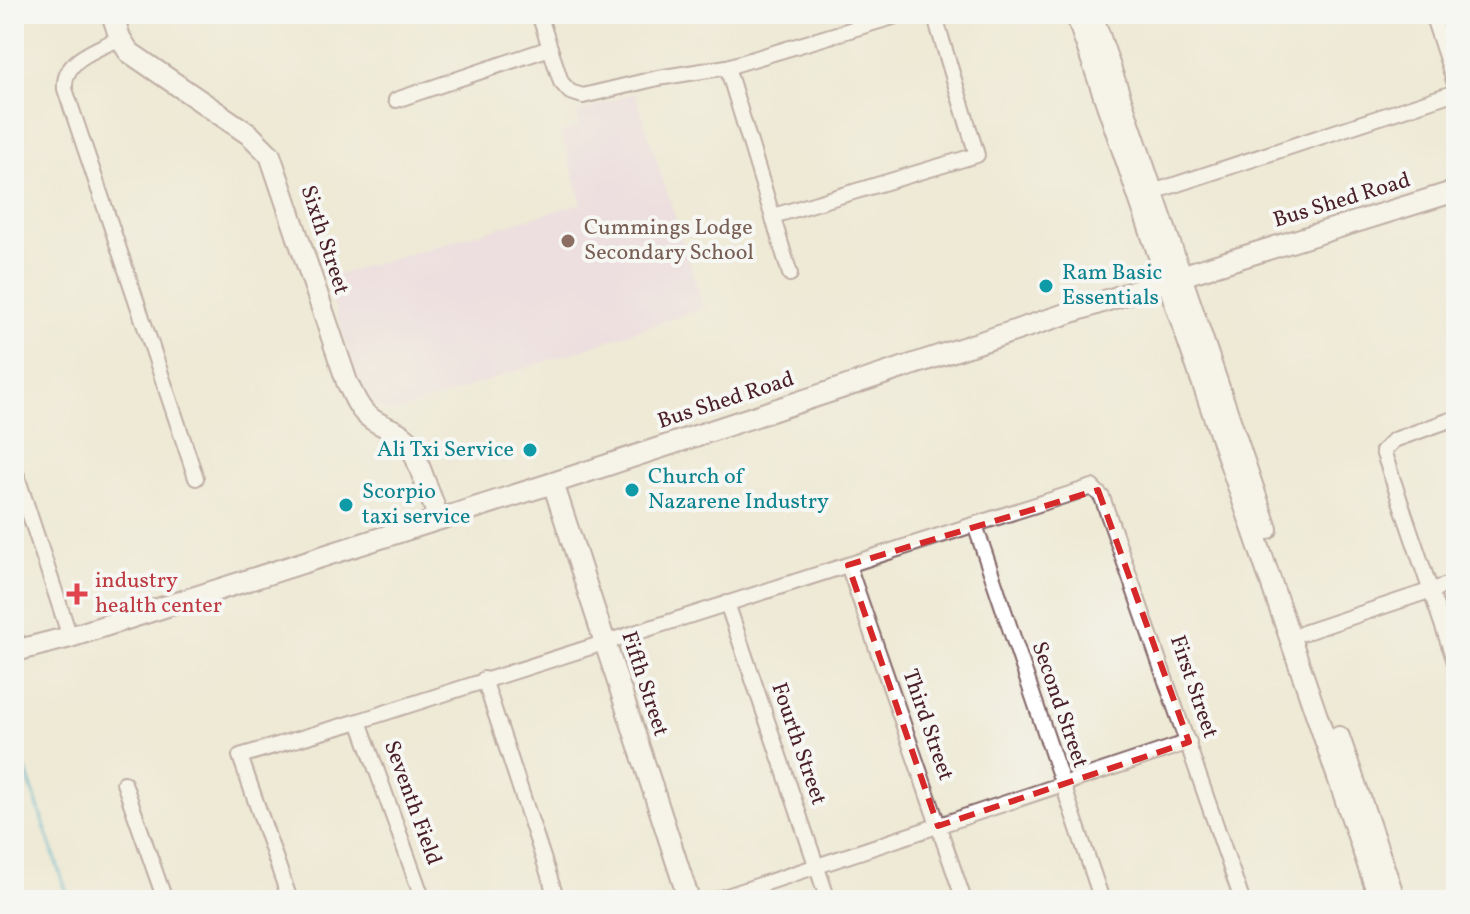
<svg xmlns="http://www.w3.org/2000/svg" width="1470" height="914" viewBox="0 0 1470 914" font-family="Vollkorn,serif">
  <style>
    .built { fill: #ebd1eb }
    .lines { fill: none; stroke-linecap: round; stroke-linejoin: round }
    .stream { stroke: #4dadcc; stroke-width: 4 }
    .street-casing { stroke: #836667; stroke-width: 18 }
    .secondary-casing { stroke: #836667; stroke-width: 24 }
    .street { stroke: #fff; stroke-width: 14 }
    .secondary { stroke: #fff; stroke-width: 20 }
    .marked { fill: none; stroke: #d62828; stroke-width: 6; stroke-dasharray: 16 10; stroke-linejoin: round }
    .education-dot { fill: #8d6e63; stroke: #f6f6f2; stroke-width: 3 }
    .culture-dot { fill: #0f9aa8; stroke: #f6f6f2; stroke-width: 3 }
    .health-dot { fill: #e0444e; stroke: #f6f6f2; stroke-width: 3 }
    .labels { text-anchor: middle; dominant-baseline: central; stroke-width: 8; stroke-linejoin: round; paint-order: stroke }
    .street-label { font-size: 22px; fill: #4a1f2b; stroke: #f6f6f2 }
    .education-label { font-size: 22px; fill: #785e54; stroke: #f6f6f2; text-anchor: start }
    .culture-label { font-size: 22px; fill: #0d838f; stroke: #f6f6f2; text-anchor: start }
    .health-label { font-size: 22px; fill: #be3a42; stroke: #f6f6f2; text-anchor: start }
  </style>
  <rect width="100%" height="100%" fill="#f6f6f2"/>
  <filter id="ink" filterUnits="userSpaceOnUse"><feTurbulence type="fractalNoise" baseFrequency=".0125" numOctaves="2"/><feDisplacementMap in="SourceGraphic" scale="16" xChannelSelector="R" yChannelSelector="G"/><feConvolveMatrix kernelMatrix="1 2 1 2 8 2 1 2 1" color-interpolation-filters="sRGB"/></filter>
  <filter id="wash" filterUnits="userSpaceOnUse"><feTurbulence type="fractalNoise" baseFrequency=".006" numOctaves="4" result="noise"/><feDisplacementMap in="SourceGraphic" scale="32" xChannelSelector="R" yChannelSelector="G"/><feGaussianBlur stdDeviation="1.8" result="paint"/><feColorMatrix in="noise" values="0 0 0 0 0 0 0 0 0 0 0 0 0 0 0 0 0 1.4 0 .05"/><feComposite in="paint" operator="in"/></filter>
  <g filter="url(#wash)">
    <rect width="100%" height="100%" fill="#eeead6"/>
    <!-- built -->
    <polygon class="built" points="635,93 704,308 393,413 382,410 368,399 358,383 326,278 582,203 561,133 579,126 576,113"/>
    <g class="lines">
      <!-- stream -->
      <polyline class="stream" points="14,735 69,900"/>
    </g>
  </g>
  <g filter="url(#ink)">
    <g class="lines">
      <!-- street casing -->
      <g class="street-casing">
        <g id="street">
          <polyline points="539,14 561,82 570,92 583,96 658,78 727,67 903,14"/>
          <polyline points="1432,14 1456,87"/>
          <path d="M120,38C99,49 62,59 65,89L196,478"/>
          <polyline points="727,67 790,274"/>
          <polyline points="396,100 550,48"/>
          <polyline points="1153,192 1456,92"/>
          <polyline points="773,216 977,155 934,14"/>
          <polyline points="1456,418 1394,440 1383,451 1456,665"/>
          <polyline points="14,467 70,637"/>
          <polyline points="975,525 1102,900"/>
          <polyline points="848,565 964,900"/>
          <polyline points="727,603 828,900"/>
          <polyline points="1303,633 1456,582"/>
          <polyline points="484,679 557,900"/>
          <polyline points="359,721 423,900"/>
          <polyline points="124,783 165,900"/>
          <polyline points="290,900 240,756 359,721 1092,487 1102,497 1242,900"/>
          <polyline points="715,900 1189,742"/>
        </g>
      </g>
      <!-- secondary casing -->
      <g class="secondary-casing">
        <g id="secondary">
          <path d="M112,14L120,38L129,52L250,135L270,155L347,382C353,394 358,409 369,417C382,428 399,429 410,442L439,519"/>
          <polyline points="1076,14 1380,900"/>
          <polyline points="1092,14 1267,529"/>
          <polyline points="553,483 689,900"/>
          <polyline points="14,641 19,650 70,637 553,483 1181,276 1456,191"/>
          <polyline points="1339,737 1395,900"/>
        </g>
      </g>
      <!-- street -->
      <use href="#street" class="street"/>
      <!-- secondary -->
      <use href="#secondary" class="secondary"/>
    </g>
  </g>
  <!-- marked area -->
  <path d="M0 0H1470V914H0ZM1098,490L1189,742L938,826L848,565Z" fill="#eeead6" fill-opacity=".55" fill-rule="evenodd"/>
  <path class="marked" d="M1098,490L1189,742L938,826L848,565Z"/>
  <!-- markers -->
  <circle class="education-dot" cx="568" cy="241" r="8"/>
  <g class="culture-dot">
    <circle cx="1046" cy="286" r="8"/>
    <circle cx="530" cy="450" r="8"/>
    <circle cx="632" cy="490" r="8"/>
    <circle cx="346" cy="505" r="8"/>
  </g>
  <path class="health-dot" d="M73 582h8v8h8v8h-8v8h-8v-8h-8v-8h8z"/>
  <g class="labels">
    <!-- street labels -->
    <g class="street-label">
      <text transform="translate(1342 201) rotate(-17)">Bus Shed Road</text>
      <text transform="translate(324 240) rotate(72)">Sixth Street</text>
      <text transform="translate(726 401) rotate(-18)">Bus Shed Road</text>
      <text transform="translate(644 684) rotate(72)">Fifth Street</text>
      <text transform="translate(1193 687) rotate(71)">First Street</text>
      <text transform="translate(1059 705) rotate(71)">Second Street</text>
      <text transform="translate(927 725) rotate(71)">Third Street</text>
      <text transform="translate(798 744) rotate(71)">Fourth Street</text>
      <text transform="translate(412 803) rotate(70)">Seventh Field</text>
    </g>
    <!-- education labels -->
    <g class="education-label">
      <text x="584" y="228">Cummings Lodge<tspan x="584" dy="25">Secondary School</tspan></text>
    </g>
    <!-- culture labels -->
    <g class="culture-label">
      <text x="1062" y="273">Ram Basic<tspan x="1062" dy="25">Essentials</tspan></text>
      <text x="514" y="450" text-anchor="end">Ali Txi Service</text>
      <text x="648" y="477">Church of<tspan x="648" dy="25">Nazarene Industry</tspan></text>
      <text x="362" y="492">Scorpio<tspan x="362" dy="25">taxi service</tspan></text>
    </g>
    <!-- health labels -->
    <g class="health-label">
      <text x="95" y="581">industry<tspan x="95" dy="25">health center</tspan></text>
    </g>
  </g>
  <!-- margin -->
  <rect width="1470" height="914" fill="none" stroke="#f6f6f2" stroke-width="48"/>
</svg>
